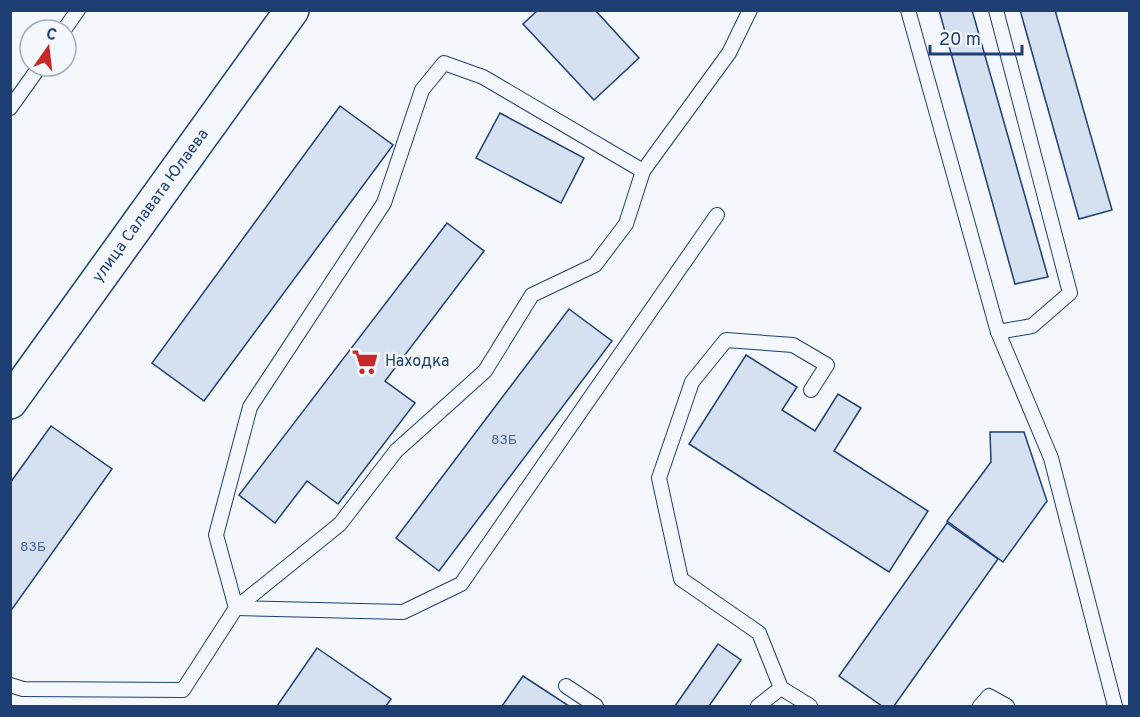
<svg xmlns="http://www.w3.org/2000/svg" width="1140" height="717" viewBox="0 0 1140 717" font-family="Overpass,sans-serif">
  <style>
    .building { fill: #d5e0f0; stroke: #1d3f73; stroke-width: 1.5 }
    .lines { fill: none; stroke-linecap: round; stroke-linejoin: round }
    .service-casing { stroke: #1d3f73; stroke-width: 16 }
    .tertiary-casing { stroke: #1d3f73; stroke-width: 36 }
    .service { stroke: #f4f7fb; stroke-width: 14 }
    .tertiary { stroke: #f4f7fb; stroke-width: 33 }
    .labels { text-anchor: middle; dominant-baseline: central; stroke-width: 4.5; stroke-linejoin: round; paint-order: stroke }
    .number-label { font-size: 14px; fill: #4b6792 }
    .street-label { font-size: 16px; fill: #1d3f73; stroke: #f4f7fb }
    .poi-label { font-size: 16px; fill: #1d3f73; stroke: #f4f7fb; text-anchor: start }
  </style>
  <rect width="100%" height="100%" fill="#f4f7fb"/>
  <!-- building -->
  <g class="building">
    <polygon points="538,10 595,10 639,58 594,100 523,24"/>
    <polygon points="939,10 972,10 1048,277 1015,284"/>
    <polygon points="1020,10 1055,10 1112,210 1079,219"/>
    <polygon points="340,106 393,145 204,401 152,363"/>
    <polygon points="500,113 584,158 561,203 476,158"/>
    <polygon points="447,223 484,251 385,381 415,403 338,504 307,481 275,523 239,495"/>
    <polygon points="569,309 612,341 439,571 396,538"/>
    <polygon points="746,355 797,387 782,410 815,431 838,394 861,408 834,451 928,511 889,572 689,444"/>
    <polygon points="51,426 112,469 10,612 10,483"/>
    <polygon points="990,432 1024,432 1047,501 1003,562 947,521 991,462"/>
    <polygon points="947,523 998,559 894,706 882,706 839,676"/>
    <polygon points="718,644 741,660 709,706 675,706"/>
    <polygon points="317,648 391,699 386,706 277,706"/>
    <polygon points="523,676 569,706 502,706"/>
  </g>
  <g class="lines">
    <!-- service casing -->
    <g class="service-casing">
      <g id="service">
        <polyline points="908,10 998,332 1032,326 1070,293 996,10"/>
        <polyline points="64,30 78,10"/>
        <polyline points="10,108 40,66"/>
        <polyline points="643,171 729,53 750,10"/>
        <polyline points="998,332 1051,458 1115,706"/>
        <polyline points="236,608 403,612 461,584 717,215"/>
        <polyline points="10,685 23,689 183,690 236,608 340,524 396,451 485,371 532,295 595,265 626,224 643,171 483,77 444,63 422,90 384,203 250,407 216,535 236,608"/>
        <polyline points="566,686 596,706"/>
        <polyline points="758,706 781,688"/>
        <polyline points="810,706 781,688 759,633 681,579 659,478 692,382 726,340 793,345 827,365 811,390"/>
        <polyline points="980,706 989,696 1007,706"/>
      </g>
    </g>
    <!-- tertiary casing -->
    <g class="tertiary-casing">
      <polyline id="tertiary" points="10,402 292,10"/>
    </g>
    <!-- service -->
    <use href="#service" class="service"/>
    <!-- tertiary -->
    <use href="#tertiary" class="tertiary"/>
  </g>
  <!-- icons -->
  <defs>
    <g id="supermarket-bare" transform="scale(2.07)"><path d="M-6-5.5h2.5l.6 2H6L4.5 2H-2.5L-4.4-4H-6ZM-1.5 3.2a1.3 1.3 0 1 0 .1 0ZM3 3.2a1.3 1.3 0 1 0 .1 0Z" fill="#c62828" stroke="#f4f7fb" stroke-width="2.5" paint-order="stroke"/></g>
  </defs>
  <g fill-rule="evenodd">
    <use href="#supermarket-bare" x="365" y="362"/>
  </g>
  <g class="labels">
    <!-- number labels -->
    <g class="number-label">
      <text x="504" y="440">83Б</text>
      <text x="33" y="547">83Б</text>
    </g>
    <!-- street labels -->
    <g class="street-label">
      <text transform="translate(151 206) rotate(-54)">улица Салавата Юлаева</text>
    </g>
    <!-- poi labels -->
    <g class="poi-label">
      <text x="385" y="362">Находка</text>
    </g>
  </g>
  <!-- border -->
  <rect width="1140" height="717" fill="none" stroke="#1d3f73" stroke-width="24"/>
  <!-- north arrow -->
  <g transform="translate(48 48) rotate(14)"><circle r="28" fill="#f4f7fb" stroke="#9eadc5" stroke-width="1.5"/>
  <path d="M0-4.5L10 22L0 15L-10 22Z" fill="#c62828"/>
  <text y="-9" font-size="16" font-weight="bold" text-anchor="middle" fill="#1d3f73">С</text>
  </g>
  <!-- scale -->
  <path d="M930 45v9h92v-9" fill="none" stroke="#1d3f73" stroke-width="3"/>
  <text x="939" y="45" font-size="18" fill="#1d3f73" stroke="#f4f7fb" stroke-width="4.5" paint-order="stroke">20 m</text>
</svg>
